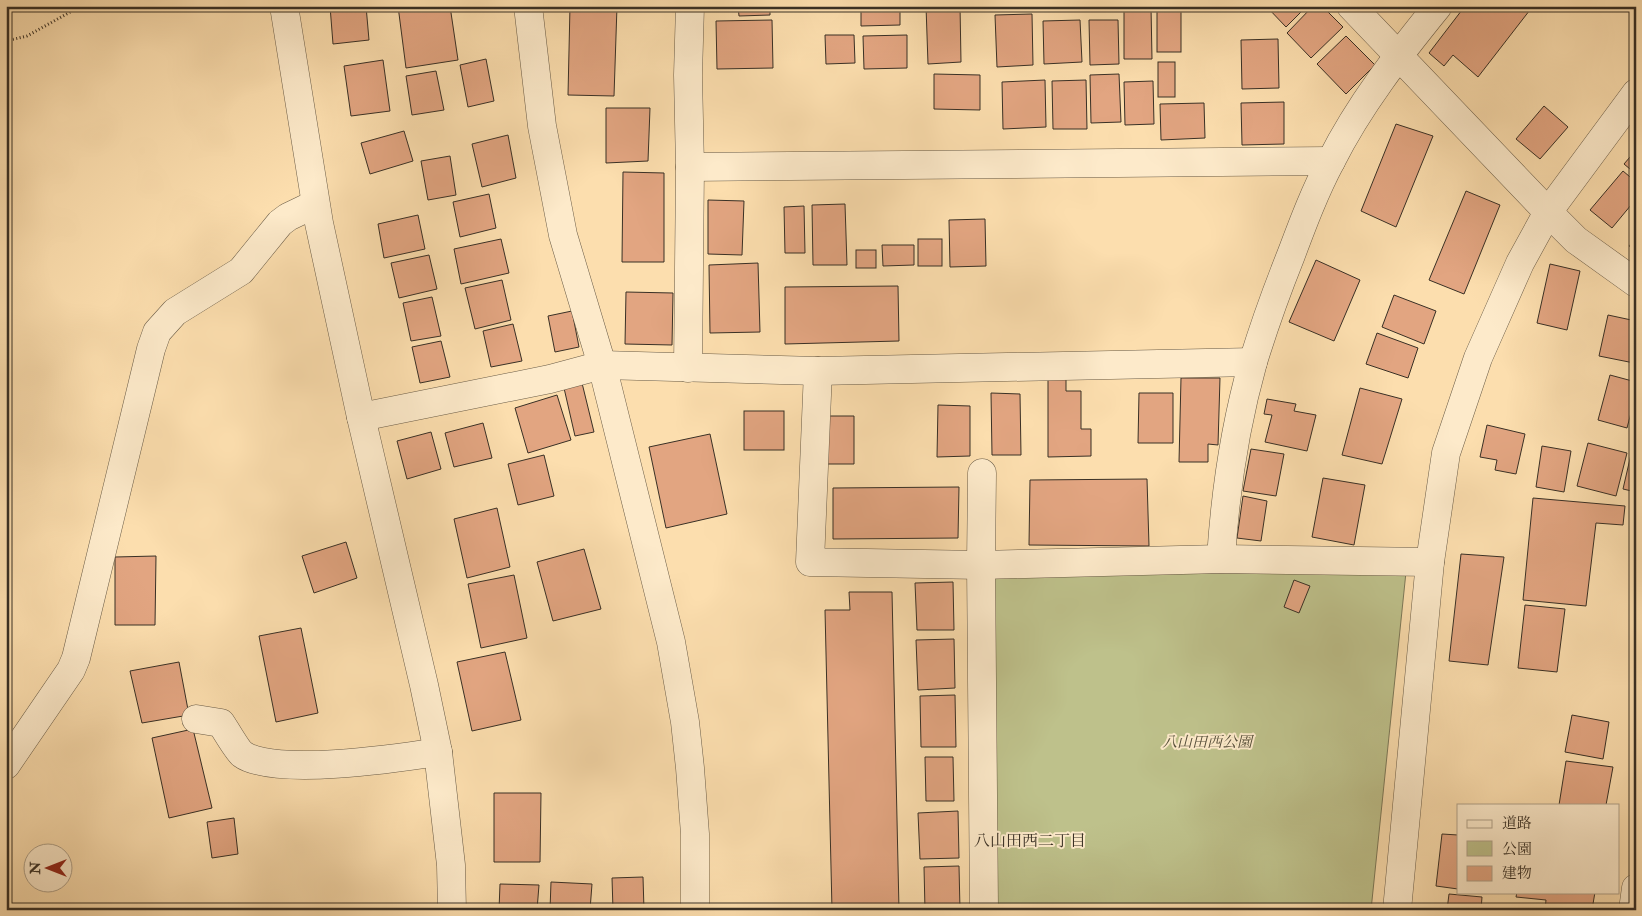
<svg xmlns="http://www.w3.org/2000/svg" width="1642" height="916" viewBox="0 0 1642 916" font-family="'IM FELL Double Pica','Noto Serif JP',serif">
  <style>
    .green { fill: #bec18b; stroke: #7c7858 }
    .building { fill: #e2a581; stroke: #393025 }
    .lines { fill: none; stroke-linecap: round; stroke-linejoin: round }
    .minor-casing { stroke: #6a5c47; stroke-width: 29 }
    .path { stroke: #393025; stroke-width: 3; stroke-dasharray: 1 2.5; stroke-linecap: butt }
    .minor { stroke: #fdeaca; stroke-width: 28 }
    .labels { text-anchor: middle; dominant-baseline: central; stroke-width: 4; stroke-linejoin: round; paint-order: stroke }
    .park-label { font-size: 15px; font-style: italic; fill: #544d39; stroke: #fdeaca }
    .neighbourhood-label { font-size: 16px; fill: #393025; stroke: #fdeaca }
  </style>
  <rect width="100%" height="100%" fill="#fcdeae"/>
  <filter id="stains"><feTurbulence type="fractalNoise" baseFrequency=".004" numOctaves="4"/><feColorMatrix values="0 0 0 0 .2 0 0 0 0 .09 0 0 0 0 .02 0 0 0 .5 -.17"/></filter>
  <radialGradient id="worn" r=".72"><stop offset=".6" stop-color="#630" stop-opacity="0"/><stop offset="1" stop-color="#630" stop-opacity=".3"/></radialGradient>
  <!-- green -->
  <polygon class="green" points="1406,572 1371,910 997,910 994,575"/>
  <!-- building -->
  <g class="building">
    <polygon points="330,6 366,6 369,40 333,44"/>
    <polygon points="398,6 450,6 458,60 406,68"/>
    <polygon points="570,6 617,6 614,96 568,95"/>
    <polygon points="738,6 770,6 770,15 739,16"/>
    <polygon points="861,6 900,6 900,25 861,26"/>
    <polygon points="926,6 960,6 961,62 928,64"/>
    <rect x="1157" y="6" width="24" height="46"/>
    <polygon points="1266,6 1303,6 1305,8 1286,27"/>
    <polygon points="1313,6 1322,6 1343,27 1311,58 1287,33"/>
    <polygon points="1465,6 1533,6 1478,77 1453,55 1444,66 1429,53"/>
    <polygon points="1151,7 1152,59 1124,59 1124,8"/>
    <polygon points="1032,14 1033,65 997,67 995,15"/>
    <polygon points="772,20 773,68 717,69 716,21"/>
    <polygon points="1080,20 1082,62 1044,64 1043,21"/>
    <polygon points="1089,20 1118,20 1119,64 1090,65"/>
    <polygon points="825,35 854,35 855,63 826,64"/>
    <polygon points="907,35 907,68 864,69 863,36"/>
    <polygon points="1346,36 1375,65 1346,94 1317,64"/>
    <polygon points="1278,39 1279,88 1242,89 1241,40"/>
    <polygon points="486,59 494,101 468,107 460,65"/>
    <polygon points="383,60 390,111 351,116 344,66"/>
    <rect x="1158" y="62" width="17" height="35"/>
    <polygon points="436,71 444,110 412,115 406,76"/>
    <polygon points="934,74 980,75 980,110 934,109"/>
    <polygon points="1119,74 1121,122 1091,123 1090,75"/>
    <polygon points="1045,80 1046,127 1003,129 1002,82"/>
    <polygon points="1086,80 1087,129 1053,129 1052,81"/>
    <polygon points="1153,81 1154,124 1125,125 1124,82"/>
    <polygon points="1284,102 1284,144 1242,145 1241,103"/>
    <polygon points="1204,103 1205,138 1161,140 1160,104"/>
    <polygon points="1544,106 1568,127 1540,159 1516,139"/>
    <polygon points="606,108 650,108 648,161 606,163"/>
    <polygon points="1396,124 1433,136 1396,227 1361,211"/>
    <polygon points="404,131 413,161 370,174 361,143"/>
    <polygon points="508,135 516,178 482,187 472,144"/>
    <polygon points="1636,150 1636,174 1624,164"/>
    <polygon points="450,156 456,195 428,200 421,161"/>
    <polygon points="1623,171 1636,182 1636,199 1612,228 1590,210"/>
    <polygon points="623,172 664,173 664,262 622,262"/>
    <polygon points="1466,191 1500,205 1464,294 1429,280"/>
    <polygon points="489,194 496,228 460,237 453,202"/>
    <polygon points="708,200 744,201 742,255 708,254"/>
    <polygon points="845,204 847,265 813,265 812,205"/>
    <polygon points="804,206 805,253 785,253 784,207"/>
    <polygon points="418,215 425,249 384,258 378,224"/>
    <polygon points="985,219 986,266 950,267 949,220"/>
    <polygon points="1636,238 1636,253 1629,246"/>
    <polygon points="501,239 509,273 461,284 454,249"/>
    <rect x="918" y="239" width="24" height="27"/>
    <polygon points="882,245 914,245 914,265 883,266"/>
    <rect x="856" y="250" width="20" height="18"/>
    <polygon points="429,255 437,289 399,298 391,263"/>
    <polygon points="1316,260 1360,280 1334,341 1289,322"/>
    <polygon points="758,263 760,332 710,333 709,265"/>
    <polygon points="1550,264 1580,271 1567,330 1537,323"/>
    <polygon points="502,280 511,320 475,329 465,288"/>
    <polygon points="898,286 899,341 785,344 785,287"/>
    <polygon points="626,292 673,293 672,345 625,344"/>
    <polygon points="1394,295 1436,311 1424,344 1382,327"/>
    <polygon points="432,297 441,336 411,341 403,303"/>
    <polygon points="572,311 579,347 555,352 548,316"/>
    <polygon points="1608,315 1636,321 1636,354 1634,363 1599,356"/>
    <polygon points="513,324 522,361 491,367 483,331"/>
    <polygon points="1377,333 1418,348 1408,378 1366,364"/>
    <polygon points="441,341 450,377 420,383 412,347"/>
    <polygon points="1610,375 1636,382 1636,394 1627,428 1598,420"/>
    <polygon points="1181,378 1220,378 1218,445 1208,444 1208,462 1179,462"/>
    <polygon points="1048,379 1066,379 1066,391 1081,391 1081,429 1091,429 1091,456 1048,457"/>
    <polygon points="582,383 594,432 575,436 564,388"/>
    <polygon points="1360,388 1402,399 1382,464 1342,455"/>
    <polygon points="991,393 1020,394 1021,455 992,455"/>
    <polygon points="1139,393 1173,393 1173,443 1138,443"/>
    <polygon points="557,395 571,440 528,453 515,408"/>
    <polygon points="1267,399 1296,404 1294,411 1316,415 1307,451 1265,442 1272,415 1264,414"/>
    <polygon points="938,405 970,406 970,456 937,457"/>
    <rect x="744" y="411" width="40" height="39"/>
    <polygon points="824,416 854,416 854,464 823,464"/>
    <polygon points="483,423 492,458 454,467 445,433"/>
    <polygon points="1487,425 1525,434 1516,474 1495,470 1497,460 1480,457"/>
    <polygon points="431,432 441,469 407,479 397,441"/>
    <polygon points="710,434 727,514 666,528 649,447"/>
    <polygon points="1588,443 1627,453 1616,496 1577,486"/>
    <polygon points="1542,446 1571,451 1564,492 1536,487"/>
    <polygon points="1251,449 1284,454 1276,496 1243,491"/>
    <polygon points="1632,450 1636,451 1636,492 1623,489"/>
    <polygon points="544,455 554,496 518,505 508,464"/>
    <polygon points="1323,478 1365,485 1354,545 1312,537"/>
    <polygon points="1147,479 1149,546 1029,545 1030,480"/>
    <polygon points="959,487 958,538 833,539 833,488"/>
    <polygon points="1243,496 1267,501 1261,541 1237,538"/>
    <polygon points="1533,498 1625,506 1623,525 1596,523 1586,606 1523,600"/>
    <polygon points="497,508 510,567 467,578 454,519"/>
    <polygon points="346,542 357,578 314,593 302,556"/>
    <polygon points="584,549 601,609 553,621 537,562"/>
    <polygon points="1461,554 1504,557 1488,665 1449,661"/>
    <polygon points="156,556 155,625 115,625 115,557"/>
    <polygon points="514,575 527,638 481,648 468,584"/>
    <polygon points="1294,580 1310,586 1299,613 1284,607"/>
    <polygon points="953,582 954,630 917,630 915,583"/>
    <polygon points="849,592 892,592 899,910 832,910 825,610 850,610"/>
    <polygon points="1525,605 1565,609 1557,672 1518,668"/>
    <polygon points="301,628 318,713 276,722 259,636"/>
    <polygon points="954,639 955,688 918,690 916,640"/>
    <polygon points="505,652 521,720 472,731 457,662"/>
    <polygon points="179,662 189,715 142,723 130,671"/>
    <polygon points="955,695 956,747 921,747 920,696"/>
    <polygon points="1572,715 1609,722 1603,759 1565,752"/>
    <polygon points="193,729 212,808 169,818 152,738"/>
    <polygon points="925,757 953,757 954,801 926,801"/>
    <polygon points="1566,761 1613,767 1606,805 1559,805"/>
    <polygon points="494,793 541,793 540,862 494,862"/>
    <polygon points="958,811 959,858 920,859 918,813"/>
    <polygon points="234,818 238,854 212,858 207,822"/>
    <polygon points="1442,834 1458,835 1458,889 1436,886"/>
    <polygon points="959,866 960,910 925,910 924,867"/>
    <polygon points="643,877 644,910 613,910 612,878"/>
    <polygon points="551,882 592,884 590,910 550,910"/>
    <polygon points="500,884 539,885 537,910 499,910"/>
    <polygon points="1517,892 1595,892 1592,910 1545,910 1546,900 1516,897"/>
    <polygon points="1449,894 1482,897 1481,910 1447,910"/>
  </g>
  <g class="lines">
    <!-- minor casing -->
    <g class="minor-casing">
      <g id="minor">
        <polyline points="284,6 319,223 361,417 424,685 438,752 451,865 452,910"/>
        <polyline points="528,6 542,126 563,235 602,365 671,642 685,722 690,768 695,834 695,910"/>
        <polyline points="1351,6 1548,212 1576,240 1636,283"/>
        <polyline points="690,167 1331,161"/>
        <polyline points="688,368 690,167 688,75 690,6"/>
        <polyline points="818,371 810,562 981,565 1221,559 1430,562"/>
        <polyline points="361,417 550,379 602,365 818,371 1253,362"/>
        <polyline points="982,473 981,565 984,910"/>
        <path d="M1221,559C1225,493 1235,426 1253,362C1264,326 1277,290 1291,255C1303,223 1315,191 1331,161C1359,105 1399,54 1438,6"/>
        <path d="M196,719L221,723C225,729 237,750 242,754C273,777 399,758 438,752"/>
        <polyline points="6,765 71,670 76,658 151,349 157,332 175,312 241,271 280,223 288,217 315,204"/>
        <polyline points="1397,910 1430,562 1446,453 1478,358 1520,263 1548,212 1636,93"/>
        <polyline points="1633,910 1636,888"/>
      </g>
    </g>
    <!-- path -->
    <polyline class="path" points="6,41 27,36 81,6"/>
    <!-- minor -->
    <use href="#minor" class="minor"/>
  </g>
  <g class="labels">
    <!-- park labels -->
    <g class="park-label">
      <text x="1207" y="742">八山田西公園</text>
    </g>
    <!-- neighbourhood labels -->
    <g class="neighbourhood-label">
      <text x="1030" y="841">八山田西二丁目</text>
    </g>
  </g>
  <!-- margin -->
  <rect width="1642" height="916" fill="none" stroke="#fcdeae" stroke-width="25"/>
  <rect x="8" y="8" width="1627" height="901" fill="none" stroke="#393025" stroke-width="2.5"/>
  <rect x="12" y="12" width="1617" height="891" fill="none" stroke="#393025"/>
  <!-- legend -->
  <rect x="1457" y="804" width="162" height="90" fill="#fdeaca" stroke="#afa088"/>
  <rect x="1467" y="820" width="25" height="8" fill="#fdeaca" stroke="#afa088"/>
  <text x="1502" y="828" font-size="15" fill="#393025">道路</text>
  <rect x="1467" y="841" width="25" height="15" fill="#bec18b" stroke="#afa088"/>
  <text x="1502" y="854" font-size="15" fill="#393025">公園</text>
  <rect x="1467" y="866" width="25" height="15" fill="#e2a581" stroke="#afa088"/>
  <text x="1502" y="878" font-size="15" fill="#393025">建物</text>
  <!-- north arrow -->
  <g transform="translate(48 868) rotate(270)"><circle r="24" fill="#fdeaca" stroke="#afa088"/>
  <path d="M0-4L9 19L0 12L-9 19Z" fill="#8f2418"/>
  <text y="-8" font-size="14" font-weight="bold" text-anchor="middle" fill="#393025">N</text>
  </g>
  <rect width="100%" height="100%" filter="url(#stains)"/>
  <rect width="100%" height="100%" fill="url(#worn)"/>
</svg>
